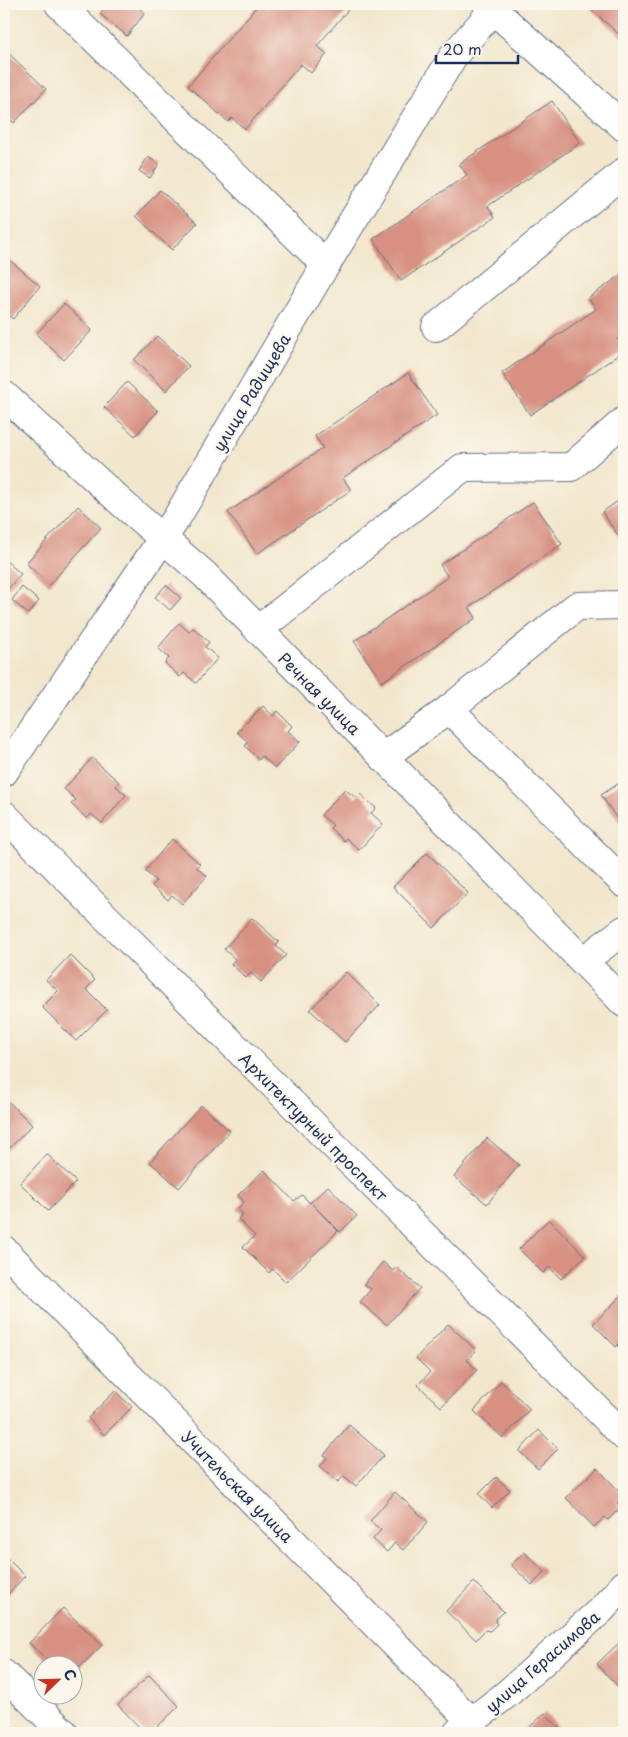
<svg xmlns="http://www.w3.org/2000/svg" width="628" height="1737" viewBox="0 0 628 1737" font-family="'Playpen Sans',sans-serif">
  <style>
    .building { fill: #d79081 }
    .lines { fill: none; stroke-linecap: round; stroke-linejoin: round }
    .minor-casing { stroke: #666f85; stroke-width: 30 }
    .minor { stroke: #fff; stroke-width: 28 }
    .labels { text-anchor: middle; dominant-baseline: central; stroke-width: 5; stroke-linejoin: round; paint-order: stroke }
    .street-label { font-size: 16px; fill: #1b2f5e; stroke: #fbf7ec }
  </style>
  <rect width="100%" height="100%" fill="#fbf7ec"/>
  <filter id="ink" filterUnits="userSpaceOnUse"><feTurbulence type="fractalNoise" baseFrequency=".02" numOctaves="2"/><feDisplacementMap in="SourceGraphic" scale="10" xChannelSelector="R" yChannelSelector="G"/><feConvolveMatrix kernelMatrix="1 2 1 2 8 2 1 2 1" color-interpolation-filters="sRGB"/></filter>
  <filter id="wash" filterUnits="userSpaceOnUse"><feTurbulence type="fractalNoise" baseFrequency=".0096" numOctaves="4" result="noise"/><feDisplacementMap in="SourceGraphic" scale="20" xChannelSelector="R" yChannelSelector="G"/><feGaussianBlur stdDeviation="1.12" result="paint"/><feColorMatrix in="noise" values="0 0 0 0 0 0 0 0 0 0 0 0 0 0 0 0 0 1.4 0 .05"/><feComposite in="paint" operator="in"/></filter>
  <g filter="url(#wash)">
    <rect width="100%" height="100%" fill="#f2e7cd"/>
    <g id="blocks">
      <!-- building -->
      <g class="building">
        <polygon points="107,4 134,4 145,13 127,36 100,14"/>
        <polygon points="259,4 353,4 317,46 327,54 311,73 301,64 245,129 232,118 228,122 188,86"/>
        <polygon points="585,4 624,4 624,39"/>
        <polygon points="4,49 46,89 14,123 4,114"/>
        <polygon points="552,101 580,143 488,206 495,217 401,281 373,239 467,175 459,164"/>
        <polygon points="148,157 159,164 150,178 139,171"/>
        <polygon points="160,190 197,223 172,250 136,216"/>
        <polygon points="4,255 40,286 13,319 4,312"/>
        <polygon points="624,273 624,335 617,339 624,351 530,415 502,373 596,309 588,298"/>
        <polygon points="64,304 92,330 64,360 36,334"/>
        <polygon points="157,336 189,366 166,391 134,360"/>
        <polygon points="408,373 437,415 343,478 351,490 257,554 228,512 323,448 315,436"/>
        <polygon points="127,382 158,411 135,436 104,407"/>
        <polygon points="624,497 624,544 602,512"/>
        <polygon points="533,502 562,544 469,607 476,618 382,682 354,641 448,577 440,565"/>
        <polygon points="78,506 101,528 49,585 26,563"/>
        <polygon points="4,559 21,574 4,593"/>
        <polygon points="166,585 181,598 170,610 155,597"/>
        <polygon points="22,587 39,601 28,614 12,600"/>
        <polygon points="179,623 189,632 193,628 209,642 205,647 218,658 196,683 184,673 180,677 165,663 169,658 158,648"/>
        <polygon points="263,706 273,716 277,711 292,726 288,731 300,742 275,768 262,756 259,760 245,746 248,742 237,732"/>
        <polygon points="92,758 119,782 116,786 126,795 102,823 91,814 87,819 71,804 76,800 64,789"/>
        <polygon points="624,780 624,829 601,795"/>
        <polygon points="345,789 356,798 360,794 376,808 371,813 383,824 359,850 346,838 344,841 330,828 333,825 321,815"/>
        <polygon points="172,839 200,864 196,867 207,876 182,904 172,895 168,900 152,886 156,881 145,871"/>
        <polygon points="427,853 468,893 434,928 393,887"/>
        <polygon points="252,918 279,942 276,946 286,955 261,982 251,973 246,978 231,964 235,959 224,949"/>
        <polygon points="70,955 95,980 86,989 107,1010 76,1041 42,1007 58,991 46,980"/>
        <polygon points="346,972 380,1005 345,1042 310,1010"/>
        <polygon points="4,1097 32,1125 4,1154"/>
        <polygon points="201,1105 230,1131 179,1188 150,1162"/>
        <polygon points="487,1138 519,1165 487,1204 454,1177"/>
        <polygon points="47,1154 76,1182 48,1211 20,1183"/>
        <polygon points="264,1170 294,1201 302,1195 310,1203 328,1186 357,1216 340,1232 312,1204 338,1231 286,1282 273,1269 269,1273 243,1247 255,1236 238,1219 243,1214 237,1209 244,1202 238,1195"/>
        <polygon points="549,1219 585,1256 561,1279 549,1267 543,1273 519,1249"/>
        <polygon points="383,1262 393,1271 396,1267 420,1288 387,1325 360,1302 371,1289 364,1284"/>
        <polygon points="622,1295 624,1297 624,1345 621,1342 616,1347 593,1324"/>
        <polygon points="448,1324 476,1350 467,1360 477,1370 441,1407 418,1385 430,1372 416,1358"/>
        <polygon points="501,1381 530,1409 503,1438 474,1411"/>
        <polygon points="115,1391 132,1407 104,1435 88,1418"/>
        <polygon points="349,1425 384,1455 356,1486 344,1476 338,1482 320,1466 327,1458 324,1455"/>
        <polygon points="539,1430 558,1449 538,1469 519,1451"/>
        <polygon points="597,1468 624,1496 617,1503 621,1507 608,1520 605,1517 594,1527 566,1498"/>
        <polygon points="496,1477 510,1490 492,1508 479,1494"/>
        <polygon points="395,1492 428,1522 403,1550 395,1543 387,1552 373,1539 381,1530 370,1521"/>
        <polygon points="524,1552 545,1572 532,1585 511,1565"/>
        <polygon points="4,1555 25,1576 5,1597 4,1596"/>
        <polygon points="474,1582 504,1612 496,1619 497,1624 490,1631 485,1630 476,1640 446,1611"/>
        <polygon points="63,1608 102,1645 79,1668 69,1659 65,1664 51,1664 29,1643"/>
        <polygon points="624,1638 624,1693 597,1664"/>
        <polygon points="149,1675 179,1706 151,1733 145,1733 118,1705"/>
        <polygon points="545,1713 564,1733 523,1733"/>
      </g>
    </g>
  </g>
  <g filter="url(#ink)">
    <use href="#blocks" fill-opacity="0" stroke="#666f85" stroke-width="1"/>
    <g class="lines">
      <!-- minor casing -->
      <g class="minor-casing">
        <g id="minor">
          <polyline points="59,4 326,265"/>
          <polyline points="487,4 624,127"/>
          <polyline points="436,327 624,172"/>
          <polyline points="4,395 124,505 204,574 624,1003"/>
          <polyline points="258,630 462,468 571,467 624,421"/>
          <polyline points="449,709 577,606 624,605"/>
          <polyline points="383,757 449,709 624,883"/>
          <polyline points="4,772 176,519 319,276 454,55 494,9"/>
          <polyline points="4,815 624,1436"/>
          <polyline points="583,961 624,930"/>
          <polyline points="4,1250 472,1722"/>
          <polyline points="4,1674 64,1733"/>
          <polyline points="458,1732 508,1693 601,1610 624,1585"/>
        </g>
      </g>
      <!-- minor -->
      <use href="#minor" class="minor"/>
    </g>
  </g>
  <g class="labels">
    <!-- street labels -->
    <g class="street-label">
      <text transform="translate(251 392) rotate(-59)">улица Радищева</text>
      <text transform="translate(320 693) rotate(45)">Речная улица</text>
      <text transform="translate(314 1126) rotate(45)">Архитектурный проспект</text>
      <text transform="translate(238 1486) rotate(45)">Учительская улица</text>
      <text transform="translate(542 1661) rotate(-41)">улица Герасимова</text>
    </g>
  </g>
  <!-- margin -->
  <rect width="628" height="1737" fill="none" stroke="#fbf7ec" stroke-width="20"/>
  <!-- north arrow -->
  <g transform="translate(58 1680) rotate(67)"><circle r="24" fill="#fbf7ec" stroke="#a1a7b3"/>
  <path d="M0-4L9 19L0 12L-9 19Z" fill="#c8321e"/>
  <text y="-8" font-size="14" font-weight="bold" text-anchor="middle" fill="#1b2f5e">С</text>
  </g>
  <!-- scale -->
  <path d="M436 55v8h82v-8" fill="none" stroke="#1b2f5e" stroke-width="2.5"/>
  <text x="443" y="55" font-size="15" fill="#1b2f5e" stroke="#fbf7ec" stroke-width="4" paint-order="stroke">20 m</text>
</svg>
